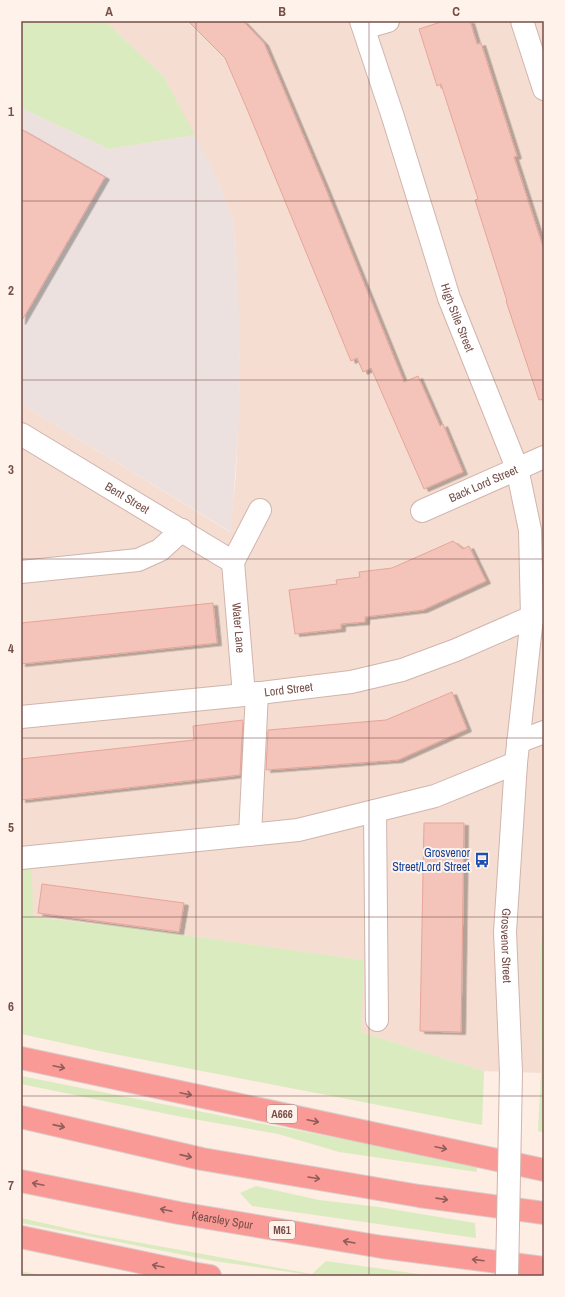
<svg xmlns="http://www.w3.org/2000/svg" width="565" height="1297" viewBox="0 0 565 1297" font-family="'Archivo Narrow',sans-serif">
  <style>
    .residential { fill: #f5ddd1 }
    .industrial { fill: #ece1de }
    .green { fill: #dbebc0 }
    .building { fill: #f4c3b9; stroke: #e7a599; filter: url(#shadow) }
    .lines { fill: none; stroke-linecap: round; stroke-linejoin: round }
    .minor-casing { stroke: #d1b4ac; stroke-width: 24 }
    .highway-casing { stroke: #d9cdcc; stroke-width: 24 }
    .minor { stroke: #fff; stroke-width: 22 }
    .highway { stroke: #fa9a96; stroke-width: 22 }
    .minor-bridge-casing { stroke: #d1b4ac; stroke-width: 24; stroke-linecap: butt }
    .minor-bridge { stroke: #fff; stroke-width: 22 }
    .oneway { stroke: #905d58 }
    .grid { fill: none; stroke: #764e48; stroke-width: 1; stroke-opacity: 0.55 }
    .labels { text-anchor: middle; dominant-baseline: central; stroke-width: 4; stroke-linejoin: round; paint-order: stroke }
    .shield { fill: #fff2ea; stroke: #9f7f79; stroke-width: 1 }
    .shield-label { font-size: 11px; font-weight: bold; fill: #764e48 }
    .street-label { font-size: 12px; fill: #764e48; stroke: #fff2ea }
    .transit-label { font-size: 12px; fill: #164399; stroke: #fff2ea; text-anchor: end }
    .neatline { fill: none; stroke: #764e48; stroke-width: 1.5 }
    .grid-label { font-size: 13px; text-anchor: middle; font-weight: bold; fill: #764e48 }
  </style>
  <defs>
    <filter id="shadow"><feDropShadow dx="4.5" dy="2.5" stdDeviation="0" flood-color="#0004"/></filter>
  </defs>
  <rect width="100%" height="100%" fill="#fdede3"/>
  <!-- residential -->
  <polygon class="residential" points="105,21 544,21 544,895 539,965 541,1073 484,1071 361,1032 363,960 132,928 32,917 32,869 21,870 21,404 230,532 236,475 240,375 236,248 233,221 219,183 164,77"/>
  <!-- industrial -->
  <polygon class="industrial" points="21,108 109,149 195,135 219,183 233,221 236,248 239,317 240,375 239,419 231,532 21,404"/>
  <!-- green -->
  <g class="green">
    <polygon points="21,21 105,21 164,77 195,135 109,149 21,108"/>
    <polygon points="32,869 33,917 132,928 364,960 361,1032 484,1071 482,1125 109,1053 21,1034 21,870"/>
    <polygon points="544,895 544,1133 538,1131 541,1073 539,965"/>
    <polygon points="21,1076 258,1123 476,1164 477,1172 339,1152 278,1134 182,1117 21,1084"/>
    <polygon points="256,1186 319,1200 379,1207 475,1223 476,1238 252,1206 240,1193"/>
    <polygon points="21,1218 92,1234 312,1274 326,1261 433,1276 318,1276 214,1261 48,1228 21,1223"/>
    <polygon points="21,1271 46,1276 21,1276"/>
  </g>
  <!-- building -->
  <g class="building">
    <polygon points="188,21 243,21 264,43 325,187 404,382 418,376 440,426 443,424 463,472 424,489 371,368 363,372 357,358 351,361 247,109 225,58"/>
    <polygon points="444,21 470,21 477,44 481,43 517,156 514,157 544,250 544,399 539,400 506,301 507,301 475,200 478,199 441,84 437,86 419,29"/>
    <polygon points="21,129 105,177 21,322"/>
    <polygon points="453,541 463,549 469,546 486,581 423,610 365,617 365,622 341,624 341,629 295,634 289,590 337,584 336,580 360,577 359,572 392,568"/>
    <polygon points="213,603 217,643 21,664 21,623"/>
    <polygon points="452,692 467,729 398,760 266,770 268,730 386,720"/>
    <polygon points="243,720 240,775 21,800 21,759 194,740 193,726"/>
    <polygon points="424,823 464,823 461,1032 420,1031"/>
    <polygon points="42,884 184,903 179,932 38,913"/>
  </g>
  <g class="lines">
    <!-- minor casing -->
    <g class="minor-casing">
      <g id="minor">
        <path id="s1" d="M361,21L393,117L449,298L517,468L530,530L532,617L516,763L505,932L511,1072"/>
        <polyline points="522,21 544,89"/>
        <polyline points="364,28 388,21"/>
        <path id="s2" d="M21,434L233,562"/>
        <path id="s3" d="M422,511L544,457"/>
        <path id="s4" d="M233,562L244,695"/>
        <polyline points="233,562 260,510"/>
        <polyline points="21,572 138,560 160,550 182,530"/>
        <path id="s5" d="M21,717L244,695L351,682L402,670L456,650L543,612"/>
        <polyline points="518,742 544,732"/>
        <polyline points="375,811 377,1020"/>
        <polyline points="250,835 257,693"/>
        <polyline points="21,858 298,830 435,796 516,763"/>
      </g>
    </g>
    <!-- highway casing -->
    <g class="highway-casing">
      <g id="highway">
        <polyline points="21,1058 544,1170"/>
        <polyline points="21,1117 202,1159 419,1196 544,1213"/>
        <path id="s6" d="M21,1181L179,1213L382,1247L544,1268"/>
        <polyline points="21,1237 192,1273 210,1276"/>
      </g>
    </g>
    <!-- minor -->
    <use href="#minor" class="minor"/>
    <!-- highway -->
    <use href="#highway" class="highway"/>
    <!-- minor-bridge casing -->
    <g class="minor-bridge-casing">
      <polyline id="minor-bridge" points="507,1276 511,1072"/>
    </g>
    <!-- minor-bridge -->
    <use href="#minor-bridge" class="minor-bridge"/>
  </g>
  <!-- one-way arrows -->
  <defs><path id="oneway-shaft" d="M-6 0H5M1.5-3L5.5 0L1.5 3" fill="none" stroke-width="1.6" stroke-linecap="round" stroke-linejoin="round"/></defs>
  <g class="oneway">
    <use href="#oneway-shaft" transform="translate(59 1067) rotate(12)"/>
    <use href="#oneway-shaft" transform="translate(186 1094) rotate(12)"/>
    <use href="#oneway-shaft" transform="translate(313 1121) rotate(12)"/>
    <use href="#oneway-shaft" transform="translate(59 1126) rotate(13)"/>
    <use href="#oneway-shaft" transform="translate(441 1148) rotate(12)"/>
    <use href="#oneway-shaft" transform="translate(186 1156) rotate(13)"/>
    <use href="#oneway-shaft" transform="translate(314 1178) rotate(9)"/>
    <use href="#oneway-shaft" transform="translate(38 1184) rotate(-168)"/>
    <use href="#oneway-shaft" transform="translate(442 1199) rotate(8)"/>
    <use href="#oneway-shaft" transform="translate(166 1210) rotate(-168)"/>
    <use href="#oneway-shaft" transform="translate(349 1242) rotate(-170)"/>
    <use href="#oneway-shaft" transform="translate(478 1260) rotate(-173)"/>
    <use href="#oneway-shaft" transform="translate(158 1266) rotate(-168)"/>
  </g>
  <!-- grid -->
  <path class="grid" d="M196,21V1276M369,21V1276M21,201H544M21,380H544M21,559H544M21,738H544M21,917H544M21,1096H544"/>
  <!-- icons -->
  <defs>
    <g id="bus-bare" transform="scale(1.2)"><path d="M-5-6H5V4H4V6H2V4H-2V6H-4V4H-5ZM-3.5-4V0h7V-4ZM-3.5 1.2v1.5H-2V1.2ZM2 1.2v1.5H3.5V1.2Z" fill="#1a4fb4" stroke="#fff2ea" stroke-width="2.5" paint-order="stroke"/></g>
  </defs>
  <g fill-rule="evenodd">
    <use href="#bus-bare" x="482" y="860"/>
  </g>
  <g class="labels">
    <!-- shield labels -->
    <g class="shield">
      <rect x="267" y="1105" width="30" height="18" rx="3"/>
      <rect x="269" y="1221" width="26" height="18" rx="3"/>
    </g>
    <g class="shield-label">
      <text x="282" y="1114">A666</text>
      <text x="282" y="1230">M61</text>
    </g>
    <!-- street labels -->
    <g class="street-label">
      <text stroke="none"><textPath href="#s1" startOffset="312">High Stile Street</textPath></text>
      <text stroke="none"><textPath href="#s3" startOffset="67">Back Lord Street</textPath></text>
      <text stroke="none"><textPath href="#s2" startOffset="124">Bent Street</textPath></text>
      <text stroke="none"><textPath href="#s4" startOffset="66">Water Lane</textPath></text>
      <text stroke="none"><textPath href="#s5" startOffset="269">Lord Street</textPath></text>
      <text stroke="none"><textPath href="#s1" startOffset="954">Grosvenor Street</textPath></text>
      <text stroke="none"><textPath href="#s6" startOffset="205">Kearsley Spur</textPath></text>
    </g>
    <!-- transit labels -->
    <g class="transit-label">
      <text x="470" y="853">Grosvenor<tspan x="470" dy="14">Street/Lord Street</tspan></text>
    </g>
  </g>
  <!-- border -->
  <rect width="565" height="1297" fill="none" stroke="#fff2ea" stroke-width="44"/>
  <rect x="22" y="22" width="521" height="1253" class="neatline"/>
  <g class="grid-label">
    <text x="109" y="16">A</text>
    <text x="282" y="16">B</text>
    <text x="456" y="16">C</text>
    <text x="11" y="116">1</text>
    <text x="11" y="295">2</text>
    <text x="11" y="474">3</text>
    <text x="11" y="653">4</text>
    <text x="11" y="832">5</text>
    <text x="11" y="1011">6</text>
    <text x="11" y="1190">7</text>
  </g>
</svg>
